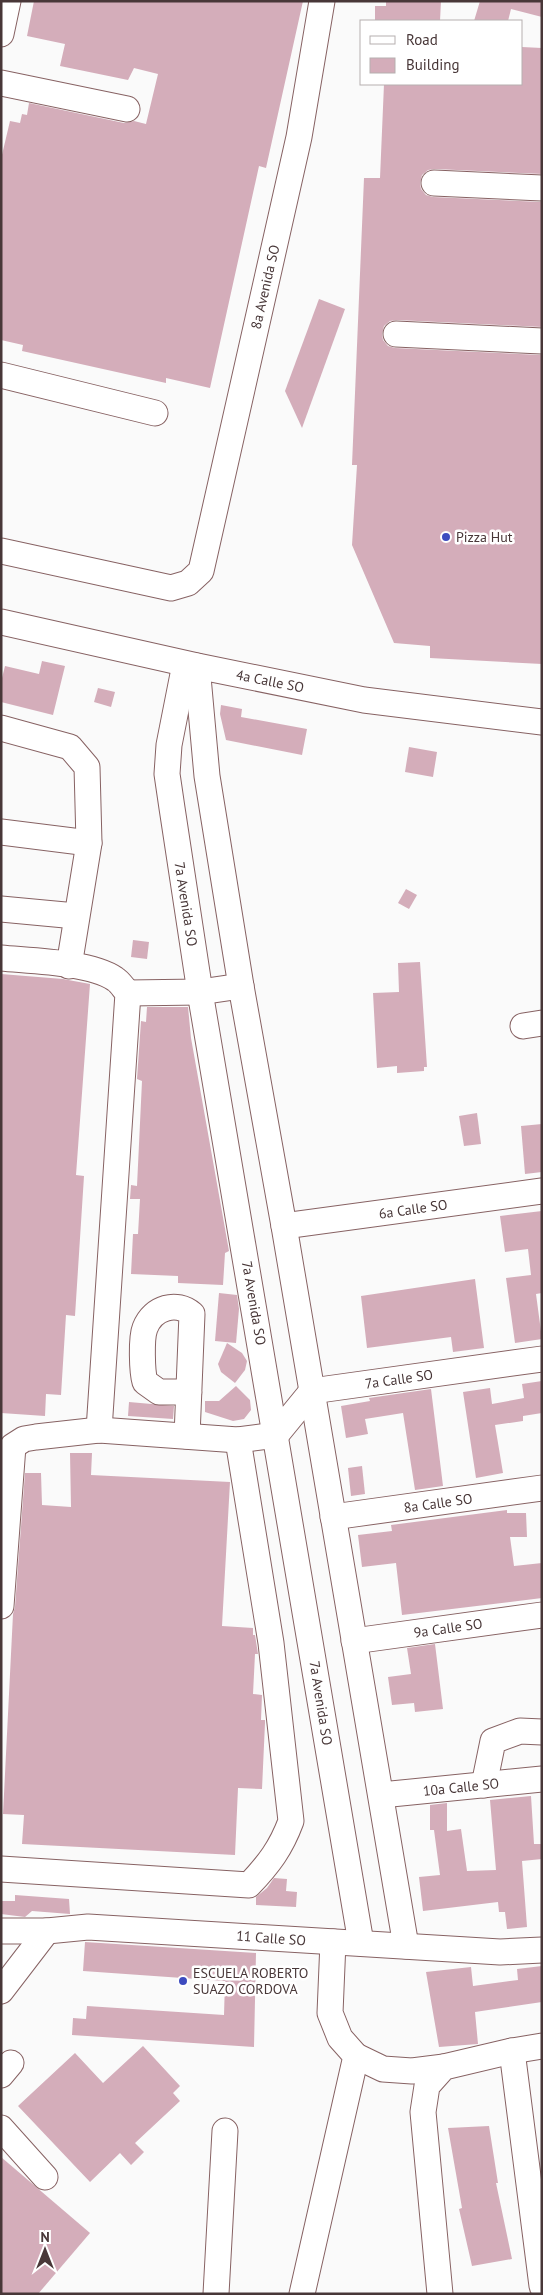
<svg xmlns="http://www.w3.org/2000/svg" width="543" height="2295" viewBox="0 0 543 2295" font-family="'PT Sans',sans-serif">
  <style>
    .building { fill: #d4adba }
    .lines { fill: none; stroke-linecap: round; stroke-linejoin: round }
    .minor-casing { stroke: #876263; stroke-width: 27 }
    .minor { stroke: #fff; stroke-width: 25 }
    .poi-dot { fill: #3d4bbf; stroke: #fff; stroke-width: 2 }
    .labels { text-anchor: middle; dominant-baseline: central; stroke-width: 5; stroke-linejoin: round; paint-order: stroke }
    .street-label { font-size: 14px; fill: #483738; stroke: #fff }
    .poi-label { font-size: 14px; fill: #483738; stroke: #fff; text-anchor: start }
  </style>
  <rect width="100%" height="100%" fill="#fafafa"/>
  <!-- building -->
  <g class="building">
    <polygon points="34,1 303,1 266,168 259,166 210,388 166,378 166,383 22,351 23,345 1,340 1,159 10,121 20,123 22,114 27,115 29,103 124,123 134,121 146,124 158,74 134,68 128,80 60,66 65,44 27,36"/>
    <polygon points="386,1 441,1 440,21 375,21 375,6 386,6"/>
    <polygon points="480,1 542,1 542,17 511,9 508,21 474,21"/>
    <polygon points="522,47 542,48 542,174 435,169 428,170 422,175 420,183 421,189 426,195 433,197 542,202 542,327 397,320 390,321 384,326 382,334 383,340 388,346 395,348 542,355 542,664 430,658 430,646 394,643 352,545 357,465 352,465 364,178 380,178 384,84 522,84"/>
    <polygon points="319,299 345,309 302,428 285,391"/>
    <polygon points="42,661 65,666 53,715 1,702 1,682 5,666 39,674"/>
    <polygon points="98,688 115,692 111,707 94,702"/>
    <polygon points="221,705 242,709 241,717 307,729 302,755 226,740 220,714"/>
    <polygon points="409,747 437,752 433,777 405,772"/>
    <polygon points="406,889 417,895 409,909 398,903"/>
    <polygon points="133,940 149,942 147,959 131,957"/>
    <polygon points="420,962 427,1067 424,1067 424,1071 397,1073 397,1066 377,1068 373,993 399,992 398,963"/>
    <polygon points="1,974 63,979 90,984 76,1175 84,1176 75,1316 66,1315 61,1395 46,1394 45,1416 1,1413"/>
    <polygon points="147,1007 188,1007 191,1038 229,1251 225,1253 223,1285 178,1283 178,1276 131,1274 133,1234 138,1234 140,1199 130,1199 131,1185 137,1186 142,1081 137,1079 141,1021 146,1022"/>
    <polygon points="477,1113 481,1144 464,1146 459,1116"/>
    <polygon points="542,1124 542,1172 525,1174 521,1126"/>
    <polygon points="542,1211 542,1293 536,1294 542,1339 515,1343 506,1278 531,1275 528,1249 505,1252 500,1216"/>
    <polygon points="475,1279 484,1348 453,1352 451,1337 367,1348 361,1296"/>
    <polygon points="219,1293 237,1295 239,1309 236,1343 215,1341"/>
    <polygon points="227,1343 242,1353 247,1361 245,1370 235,1383 221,1372 218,1364"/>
    <polygon points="542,1381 542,1413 523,1416 523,1421 495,1425 503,1473 476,1478 463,1392 490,1388 492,1404 524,1398 522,1384"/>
    <polygon points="236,1386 250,1400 251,1410 244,1419 233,1421 205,1412 205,1401 219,1401"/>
    <polygon points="431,1389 443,1486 415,1490 403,1413 365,1419 368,1434 346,1438 341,1406 370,1401 369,1398"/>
    <polygon points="129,1402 174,1406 173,1419 128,1416"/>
    <polygon points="70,1453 92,1453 91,1475 230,1482 222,1626 253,1628 253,1635 255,1635 258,1654 255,1654 253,1694 262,1695 261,1720 265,1720 265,1723 262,1789 238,1788 235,1855 22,1844 24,1815 3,1814 13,1614 15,1607 25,1473 41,1473 42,1505 71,1507"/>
    <polygon points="362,1466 365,1494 351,1496 348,1468"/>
    <polygon points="507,1510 507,1513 526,1513 527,1537 510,1537 514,1566 542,1563 542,1598 402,1615 396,1563 362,1567 358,1535 392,1531 391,1525"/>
    <polygon points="435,1644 443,1709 415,1712 414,1703 392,1705 388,1677 411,1674 407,1648"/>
    <polygon points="531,1796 534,1844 542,1844 542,1859 522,1861 527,1927 507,1929 505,1912 499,1912 498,1902 423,1911 419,1877 440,1875 434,1830 430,1830 430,1805 447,1803 447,1831 461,1829 467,1871 496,1870 490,1800"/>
    <polygon points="274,1878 287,1879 286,1891 297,1892 296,1907 256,1905 256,1897 267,1888"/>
    <polygon points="15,1895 69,1899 70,1914 32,1911 25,1917 1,1914 1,1901 15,1901"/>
    <polygon points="85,1942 256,1953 254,2047 72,2035 73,2018 86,2019 87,2006 224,2015 225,1981 83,1971"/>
    <polygon points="542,1966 542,2002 475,2012 478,2044 439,2047 426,1972 471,1967 473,1986 518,1980 517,1969"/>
    <polygon points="143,2046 180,2086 173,2093 180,2101 135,2143 144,2152 131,2165 120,2153 90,2182 18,2106 75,2053 103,2083"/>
    <polygon points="489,2126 498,2183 496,2183 512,2259 472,2266 459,2209 462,2208 448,2128"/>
    <polygon points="1,2157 90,2233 38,2294 1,2294"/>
  </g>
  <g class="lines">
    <!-- minor casing -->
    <g class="minor-casing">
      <g id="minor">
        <polyline points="1,34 8,1"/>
        <polyline points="1,83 127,109"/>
        <polyline points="434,183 542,188"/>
        <polyline points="396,334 542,341"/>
        <polyline points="1,375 155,413"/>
        <polyline points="1,551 171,588 188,583 201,571 299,137 322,1"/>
        <polyline points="1,622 197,666 364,700 542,722"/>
        <polyline points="185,664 169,745 167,774 172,808 200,992 361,1943"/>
        <polyline points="197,666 207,776 241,986 284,1226 406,1946"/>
        <polyline points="1,728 70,747 87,767 89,843 69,966"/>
        <polyline points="1,832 89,843"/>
        <polyline points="1,909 76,916"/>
        <path d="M1,958C32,961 90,962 115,979C120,982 124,989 128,993L99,1430"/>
        <polyline points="128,993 200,992 241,986"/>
        <polyline points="523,1026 542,1023"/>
        <polyline points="284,1226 542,1191"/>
        <path d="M187,1436L192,1314C177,1301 153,1307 145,1328C141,1338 142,1372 145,1382L159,1392H189"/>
        <polyline points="333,1517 542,1488"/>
        <polyline points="1,1606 13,1446 24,1439 36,1437 99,1430 238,1440 276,1435 312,1391 542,1359"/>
        <polyline points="354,1641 542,1615"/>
        <polyline points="484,1785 493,1741 520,1731 542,1732"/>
        <polyline points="381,1795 542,1779"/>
        <path d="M1,1869L249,1885C269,1864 281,1848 291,1821L271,1643L238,1440"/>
        <polyline points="1,1931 47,1931 88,1927 500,1952 542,1950"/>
        <polyline points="1,1991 47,1931"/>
        <polyline points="512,2051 542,2286"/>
        <polyline points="356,2056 383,2069 412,2071 444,2067"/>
        <polyline points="1,2075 11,2063"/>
        <polyline points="1,2128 45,2177"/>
        <polyline points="216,2294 225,2131"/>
        <polyline points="302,2294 356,2056 340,2038 330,2013 333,1942"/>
        <polyline points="440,2294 423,2112 427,2086 444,2067 512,2051 542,2046"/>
      </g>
    </g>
    <!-- minor -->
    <use href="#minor" class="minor"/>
  </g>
  <!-- markers -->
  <g class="poi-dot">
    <circle cx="446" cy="537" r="5"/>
    <circle cx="183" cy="1981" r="5"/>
  </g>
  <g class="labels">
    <!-- street labels -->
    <g class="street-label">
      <text transform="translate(265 287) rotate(-77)">8a Avenida SO</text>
      <text transform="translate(270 681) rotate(11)">4a Calle SO</text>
      <text transform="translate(186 904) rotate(81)">7a Avenida SO</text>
      <text transform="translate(413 1209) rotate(-8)">6a Calle SO</text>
      <text transform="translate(254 1303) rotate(80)">7a Avenida SO</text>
      <text transform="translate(399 1379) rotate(-8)">7a Calle SO</text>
      <text transform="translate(438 1503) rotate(-8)">8a Calle SO</text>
      <text transform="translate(448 1628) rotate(-8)">9a Calle SO</text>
      <text transform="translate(321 1703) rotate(81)">7a Avenida SO</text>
      <text transform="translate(461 1787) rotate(-6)">10a Calle SO</text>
      <text transform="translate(271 1938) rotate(4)">11 Calle SO</text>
    </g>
    <!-- poi labels -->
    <g class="poi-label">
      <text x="456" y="537">Pizza Hut</text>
      <text x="193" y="1973">ESCUELA ROBERTO<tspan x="193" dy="16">SUAZO CORDOVA</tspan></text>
    </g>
  </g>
  <!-- border -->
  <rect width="543" height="2295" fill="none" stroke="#483738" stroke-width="5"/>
  <!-- legend -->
  <rect x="360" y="20" width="162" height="65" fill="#ffffff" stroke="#b6afaf"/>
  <rect x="370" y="36" width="25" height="8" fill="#ffffff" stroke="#b6afaf"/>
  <text x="406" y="45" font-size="15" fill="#483738">Road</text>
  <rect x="370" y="58" width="25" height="15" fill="#d4adba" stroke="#b6afaf"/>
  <text x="406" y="70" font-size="15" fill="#483738">Building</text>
  <!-- north arrow -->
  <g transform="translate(45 2250)" stroke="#ffffff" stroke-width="4" paint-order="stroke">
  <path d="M0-4L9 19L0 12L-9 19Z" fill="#483738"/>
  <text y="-8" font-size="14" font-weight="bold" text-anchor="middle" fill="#483738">N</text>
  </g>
</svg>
